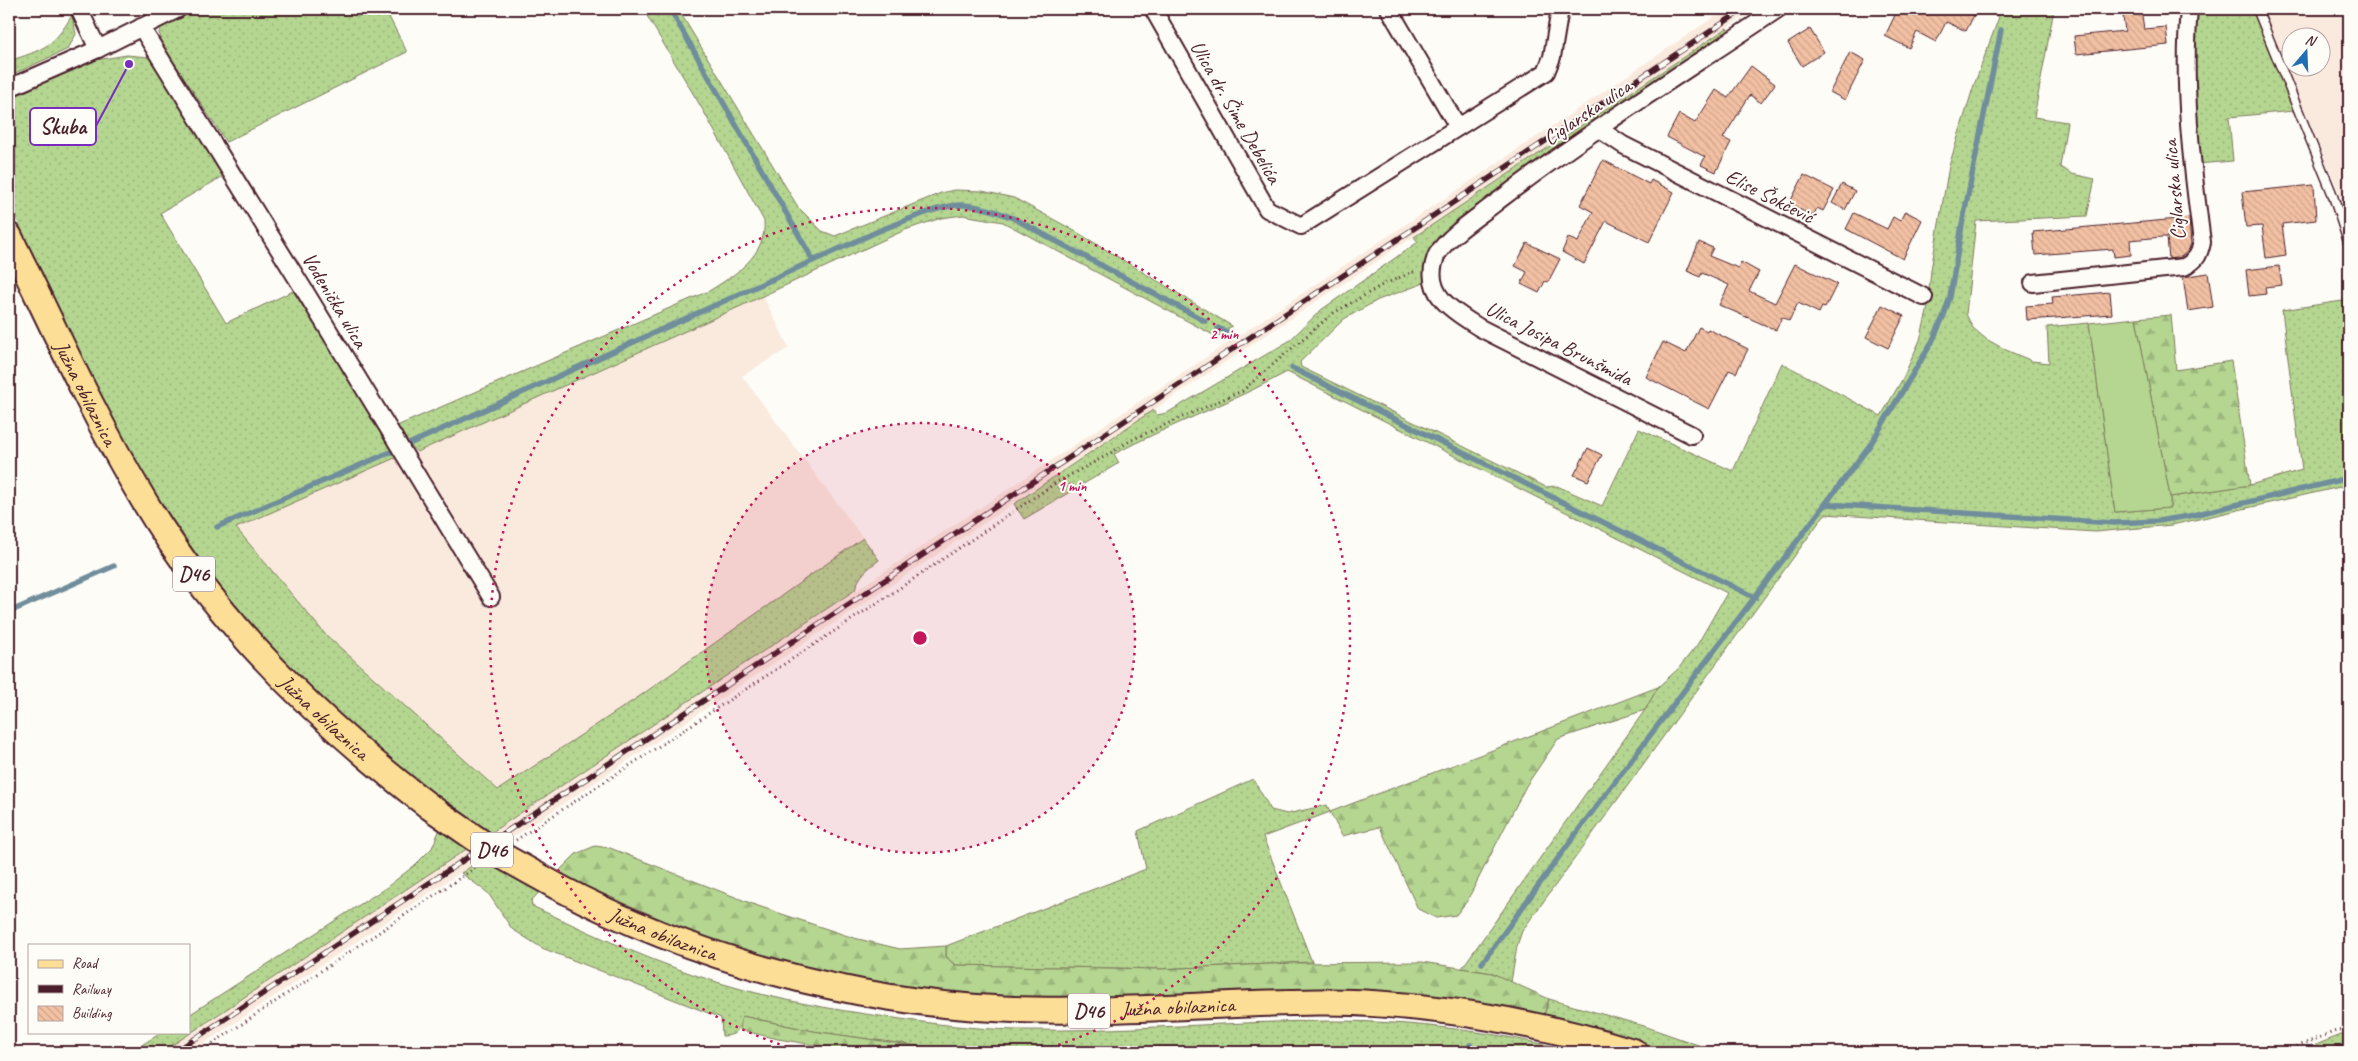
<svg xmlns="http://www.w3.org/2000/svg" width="2358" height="1061" viewBox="0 0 2358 1061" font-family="Caveat,sans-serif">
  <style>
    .built { fill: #faeade; fill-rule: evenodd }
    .grass { fill: url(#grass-dots); stroke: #7f7a5e }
    .forest { fill: url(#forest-firs); stroke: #7f7a5e }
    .garden { fill: #b4d690; stroke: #7f7a5e }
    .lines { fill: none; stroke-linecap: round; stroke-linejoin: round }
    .stream { stroke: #708d9c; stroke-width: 5.5 }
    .building { fill: url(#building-back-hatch); stroke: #4a1f2b }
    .lane-casing { stroke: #4a1f2b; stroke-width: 11 }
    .street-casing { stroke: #4a1f2b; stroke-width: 20 }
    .primary-casing { stroke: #4a1f2b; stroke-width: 29 }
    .path { stroke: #4a1f2b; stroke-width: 3; stroke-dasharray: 1 4; stroke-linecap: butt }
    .lane { stroke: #fdfcf7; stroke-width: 8 }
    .street { stroke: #fdfcf7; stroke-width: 16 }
    .primary { stroke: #fdde96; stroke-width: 25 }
    .rail-casing { stroke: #4a1f2b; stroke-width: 5.5 }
    .rail { stroke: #fdfcf7; stroke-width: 4; stroke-dasharray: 11; stroke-linecap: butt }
    .primary-bridge-casing { stroke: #4a1f2b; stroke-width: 29; stroke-linecap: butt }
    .primary-bridge { stroke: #fdde96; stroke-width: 25 }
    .ring { fill: none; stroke: #c2185b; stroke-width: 2.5; stroke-dasharray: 2.5 5 }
    .labels { text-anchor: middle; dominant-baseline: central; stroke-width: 4; stroke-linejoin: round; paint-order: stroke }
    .shield { fill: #fdfcf7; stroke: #806168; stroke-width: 1 }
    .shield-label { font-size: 20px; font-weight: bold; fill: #4a1f2b }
    .street-label { font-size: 21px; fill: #4a1f2b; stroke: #fdfcf7 }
    .centre { fill: #c2185b; stroke: #fdfcf7; stroke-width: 2.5 }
    .ring-label { font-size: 15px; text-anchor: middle; font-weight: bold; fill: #c2185b; stroke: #fdfcf7; stroke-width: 4; stroke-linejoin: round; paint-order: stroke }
    .leader { fill: none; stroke: #7b2cbf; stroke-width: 2 }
    .callout-dot { fill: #7b2cbf; stroke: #fdfcf7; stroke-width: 2 }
    .callout { fill: #fdfcf7; stroke: #7b2cbf; stroke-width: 2 }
    .callout-label { font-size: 22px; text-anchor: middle; font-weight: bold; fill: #4a1f2b }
  </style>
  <defs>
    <pattern id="grass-dots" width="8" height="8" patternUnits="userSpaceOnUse" patternTransform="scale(1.25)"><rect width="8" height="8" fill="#b4d690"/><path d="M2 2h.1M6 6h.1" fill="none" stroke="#9cb77c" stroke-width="1.8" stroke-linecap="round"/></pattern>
    <pattern id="forest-firs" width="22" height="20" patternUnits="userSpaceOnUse" patternTransform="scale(1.25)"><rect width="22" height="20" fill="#b4d690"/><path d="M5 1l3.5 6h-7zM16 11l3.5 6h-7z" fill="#9cb77c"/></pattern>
    <pattern id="building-back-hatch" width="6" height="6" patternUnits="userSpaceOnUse" patternTransform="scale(1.25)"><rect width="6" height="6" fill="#f2c0a3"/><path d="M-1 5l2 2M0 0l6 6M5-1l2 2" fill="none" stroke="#d1a58c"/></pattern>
  </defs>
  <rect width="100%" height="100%" fill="#fdfcf7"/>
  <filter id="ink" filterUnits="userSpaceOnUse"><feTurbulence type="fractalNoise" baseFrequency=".02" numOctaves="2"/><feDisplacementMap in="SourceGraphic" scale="10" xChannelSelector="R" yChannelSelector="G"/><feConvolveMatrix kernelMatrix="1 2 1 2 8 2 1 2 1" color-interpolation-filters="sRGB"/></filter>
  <g filter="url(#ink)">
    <!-- built -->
    <g class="built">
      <polygon points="1726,9 1755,9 191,1052 162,1052 1468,183"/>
      <path d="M2261,9H2349V225L2340,195ZM2290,38H2320V68H2290Z"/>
      <polygon points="763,296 789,348 742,376 863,538 640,696 498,790 325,634 236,528 412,450 417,452"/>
    </g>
    <!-- grass -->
    <g class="grass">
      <polygon points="192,9 385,9 407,52 226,142 165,48 159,33 162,23"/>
      <path d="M643,9H678L798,207L822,231L835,236L941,193L954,190L982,191L1014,198L1075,231L1232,326L1217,337L1003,222L963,215L941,218L905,230L741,306L417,452L405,441L397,426L709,291C735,275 767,255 764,221L704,112Z"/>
      <path d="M1980,9H2054L2034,117L2067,122L2060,167L2072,174L2095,179L2087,216L1976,221L1966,314L1973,328L1986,339L2006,350L2032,361L2049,363L2047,327L2089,323L2115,512L2170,508V497L2250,485L2302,470L2282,310L2349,300V485L2172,525L2095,532L1825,514L1522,931L1517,946L1511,982L1492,973L1462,968L1645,710L1658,687L1678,669L1697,645L1727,593L1287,372C1231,403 1171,424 1114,454L1119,463L1024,519L1014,504L1153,410L1157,415L1167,413L1289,341L1321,310L1418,242L1414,237L1727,28L1732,36L1470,219L1427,282L1378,300L1344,319L1300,362L1301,367L1546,487L1557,486L1602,506L1639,429L1733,471L1782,363L1881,416L1903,378L1920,340L1927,312L1931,270L1949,166L1973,88L1999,17Z"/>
      <polygon points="2192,9 2252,9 2294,111 2229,117 2233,161 2197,164"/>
      <path d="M72,15L76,34L68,49L9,76V61C42,50 54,47 72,15Z"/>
      <path d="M127,55L148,57L156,63L227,174L160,213L226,323L293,291L307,313L311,312L397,457L236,528L325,634L498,790L640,696L863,538L879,560C867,569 859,575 855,590L162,1052H131L162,1032H189V1015L387,887L415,865L432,848L450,805L400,769L359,736L275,652L210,574L149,485L91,376L9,203V99L90,61Z"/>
      <polygon points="1253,779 1271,810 1287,814 1327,805 1330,812 1263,837 1312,962 1159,969 955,965 946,957 946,946 1146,869 1138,831"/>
      <path d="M506,843L558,872L531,901L532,906C586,931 639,956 695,975C759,997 826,1009 894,1018C934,1024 975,1029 1016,1030C1122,1032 1227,1021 1332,1021C1414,1021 1497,1032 1576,1052H958L813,1031L742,1016C739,1029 738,1036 722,1036L721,1018L542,948L512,929L488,893L461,873Z"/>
      <polygon points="1549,999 1644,1026 1718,1052 1657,1052 1543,1018"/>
      <polygon points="2341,1035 2349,1036 2349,1052 2298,1052"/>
    </g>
    <!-- forest -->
    <g class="forest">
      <polygon points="2171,315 2176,370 2231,361 2250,485 2170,497 2136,318"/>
      <polygon points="1658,687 1645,710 1558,739 1526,786 1467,901 1456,915 1436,918 1418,909 1380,827 1342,836 1330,812"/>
      <polygon points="595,846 610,848 758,906 854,938 900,949 946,946 946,957 955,965 1159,969 1293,963 1422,962 1492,973 1549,999 1543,1018 1034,1000 893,988 817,971 747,952 700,936 585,886 558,872 576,854"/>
      <polygon points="742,1016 813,1031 958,1052 856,1052 778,1039 740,1030"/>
    </g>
    <!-- garden -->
    <polygon class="garden" points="2136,318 2170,497 2170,508 2115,512 2089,323"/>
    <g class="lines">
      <!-- stream -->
      <g class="stream">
        <polyline points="670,9 813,260"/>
        <polyline points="1218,328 1227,332"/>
        <polyline points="1292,368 1756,598"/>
        <path d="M409,444L883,229C906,221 941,204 964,205C982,206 997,212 1013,218L1205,321"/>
        <polyline points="1826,504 2114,523 2158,521 2189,516 2349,478"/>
        <polyline points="217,527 393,451"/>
        <polyline points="9,612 114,566"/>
        <polyline points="1482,963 1583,824 1870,445 1932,342 1944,315 1950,297 1962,225 2001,30"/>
        <polyline points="1470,1045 1471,1052"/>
        <polyline points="2330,1052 2349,1045"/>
      </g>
    </g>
    <!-- building -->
    <g class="building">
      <polygon points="1898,9 1966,9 1975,13 1966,31 1946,22 1936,42 1917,32 1909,48 1885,36"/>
      <polygon points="2122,9 2141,9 2144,29 2166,27 2168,45 2076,54 2074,36 2125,31"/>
      <polygon points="1810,29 1824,52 1802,66 1788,43"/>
      <polygon points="1850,52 1865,60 1845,100 1830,92"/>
      <polygon points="1751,66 1775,84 1761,103 1750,95 1723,138 1731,142 1716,172 1701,165 1705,157 1667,137 1679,114 1695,123 1716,90 1728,98"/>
      <polygon points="1603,160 1649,184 1651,180 1674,192 1649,242 1606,221 1584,264 1562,252 1568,238 1578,242 1593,212 1580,205"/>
      <polygon points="1804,175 1834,190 1823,211 1817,208 1813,216 1789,204"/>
      <polygon points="1842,184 1855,191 1845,210 1832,203"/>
      <polygon points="2314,185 2316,220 2282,224 2286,255 2266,258 2262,226 2246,227 2242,192"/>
      <polygon points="1905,211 1922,220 1903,259 1846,229 1854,213 1887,229 1893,217 1900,221"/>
      <polygon points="2189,218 2191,244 2188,251 2181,257 2169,259 2167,237 2162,237 2130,240 2131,255 2114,257 2113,249 2035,255 2033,232"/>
      <polygon points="1699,242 1713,248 1709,256 1738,268 1741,262 1759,272 1749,291 1775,303 1795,264 1837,284 1825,308 1822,307 1819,313 1798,303 1789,321 1782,317 1776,330 1719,305 1729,285 1702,273 1700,277 1687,271"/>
      <polygon points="1527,243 1560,259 1548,282 1545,281 1539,293 1521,284 1527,272 1515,266"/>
      <polygon points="2279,266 2282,285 2265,287 2266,294 2249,296 2246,270"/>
      <polygon points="2208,273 2213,307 2188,311 2183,277"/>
      <polygon points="2110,292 2112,314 2027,320 2026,306 2053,304 2052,297"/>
      <polygon points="1882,305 1904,316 1888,348 1866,337"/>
      <polygon points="1699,327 1707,331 1708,329 1748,349 1736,373 1729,370 1709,409 1646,377 1663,342 1686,353"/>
      <polygon points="1588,448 1602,455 1588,481 1574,475"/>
    </g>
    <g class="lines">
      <!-- lane casing -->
      <g class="lane-casing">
        <polyline id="lane" points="2257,9 2332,193 2349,245"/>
      </g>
      <!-- street casing -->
      <g class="street-casing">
        <g id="street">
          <polyline points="79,9 98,49"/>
          <polyline points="1153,9 1267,209 1301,226 1546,72 1552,57 1560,9"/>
          <polyline points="1389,9 1458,127"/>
          <polyline points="141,27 306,293 491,597"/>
          <polyline points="9,88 98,49 178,9"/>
          <polyline points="1599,129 1623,145 1924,297"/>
          <path d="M2033,283L2184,267C2197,260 2199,255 2202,242C2192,165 2182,87 2189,9"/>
          <path d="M1692,435L1480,328C1457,313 1425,297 1434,263C1435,260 1436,255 1438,253C1450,234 1481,215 1498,201C1588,132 1684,72 1778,9"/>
        </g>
      </g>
      <!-- primary casing -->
      <g class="primary-casing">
        <g id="primary">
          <path id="s1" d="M9,236C52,324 92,414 143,499C216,621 317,721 430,807"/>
          <path id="s2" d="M558,887C692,958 851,1002 1003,1009C1108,1014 1213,1003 1318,1002C1418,1001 1539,1022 1634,1052"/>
        </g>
      </g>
      <!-- path -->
      <g class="path">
        <polyline points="516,840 894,592 1057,482 1102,458 1135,438 1242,391 1332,314 1384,284 1416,271"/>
        <polyline points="200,1052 478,866"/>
        <polyline points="2283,1052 2336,1031 2349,1030"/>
      </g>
      <!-- lane -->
      <use href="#lane" class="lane"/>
      <!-- street -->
      <use href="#street" class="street"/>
      <!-- primary -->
      <use href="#primary" class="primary"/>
      <!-- rail casing -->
      <g class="rail-casing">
        <polyline id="rail" points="175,1052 1744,9"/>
      </g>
      <!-- rail -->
      <use href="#rail" class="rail"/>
      <!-- primary-bridge casing -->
      <g class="primary-bridge-casing">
        <polyline id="primary-bridge" points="430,807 495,852 558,887"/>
      </g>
      <!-- primary-bridge -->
      <use href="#primary-bridge" class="primary-bridge"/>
    </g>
  </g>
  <!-- distance rings -->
  <circle cx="920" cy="638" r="215" fill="#c2185b" fill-opacity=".12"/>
  <g class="ring">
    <circle cx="920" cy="638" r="215"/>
    <path d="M801 1051A430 430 0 1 1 1039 1051"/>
  </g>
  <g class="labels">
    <!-- shield labels -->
    <g class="shield">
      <rect x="173" y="556.5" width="42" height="35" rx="4"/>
      <rect x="471" y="832.5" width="42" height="35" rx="4"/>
      <rect x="1068" y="993.5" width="42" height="35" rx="4"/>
    </g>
    <g class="shield-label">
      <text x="194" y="574">D46</text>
      <text x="492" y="850">D46</text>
      <text x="1089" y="1011">D46</text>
    </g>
    <!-- street labels -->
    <g class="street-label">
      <text transform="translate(1236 112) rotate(60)">Ulica dr. Šime Debelića</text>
      <text transform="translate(1587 112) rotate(-34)">Ciglarska ulica</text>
      <text transform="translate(2174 190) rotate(-95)">Ciglarska ulica</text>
      <text transform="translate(1770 196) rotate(27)">Elise Šokčević</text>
      <text transform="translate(335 300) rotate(59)">Vodenička ulica</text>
      <text transform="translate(1559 343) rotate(27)">Ulica Josipa Brunšmida</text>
      <text stroke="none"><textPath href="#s1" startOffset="175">Južna obilaznica</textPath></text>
      <text stroke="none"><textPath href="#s1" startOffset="580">Južna obilaznica</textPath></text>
      <text stroke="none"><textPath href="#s2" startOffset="115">Južna obilaznica</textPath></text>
      <text stroke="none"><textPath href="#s2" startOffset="640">Južna obilaznica</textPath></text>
    </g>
  </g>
  <circle cx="920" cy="638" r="8" class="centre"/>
  <g class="ring-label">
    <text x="1224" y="339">2 min</text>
    <text x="1072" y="491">1 min</text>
  </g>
  <!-- callouts -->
  <path class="leader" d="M129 64L96 126"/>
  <circle class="callout-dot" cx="129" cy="64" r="5"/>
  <rect class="callout" x="30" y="108" width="66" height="37" rx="5"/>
  <g class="callout-label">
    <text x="63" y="134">Skuba</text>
  </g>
  <!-- margin -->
  <rect width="2358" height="1061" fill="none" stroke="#fdfcf7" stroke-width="30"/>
  <rect x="15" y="15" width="2328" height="1031" fill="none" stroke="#4a1f2b" stroke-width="2" filter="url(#ink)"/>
  <!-- legend -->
  <rect x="28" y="944" width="162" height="90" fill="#fdfcf7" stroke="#b5a4a5"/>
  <rect x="38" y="960" width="25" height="8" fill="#fdde96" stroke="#b5a4a5"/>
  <text x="72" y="968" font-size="15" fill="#4a1f2b">Road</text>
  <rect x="38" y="985" width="25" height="8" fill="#4a1f2b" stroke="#b5a4a5"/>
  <text x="72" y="994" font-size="15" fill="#4a1f2b">Railway</text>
  <rect x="38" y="1006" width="25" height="15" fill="url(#building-back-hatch)" stroke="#b5a4a5"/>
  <text x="72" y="1018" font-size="15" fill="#4a1f2b">Building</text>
  <!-- north arrow -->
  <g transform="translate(2306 52) rotate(19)"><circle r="24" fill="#fdfcf7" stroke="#b5a4a5"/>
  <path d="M0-4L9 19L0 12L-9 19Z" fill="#1f6fb2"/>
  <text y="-8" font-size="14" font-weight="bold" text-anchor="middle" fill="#4a1f2b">N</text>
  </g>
</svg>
